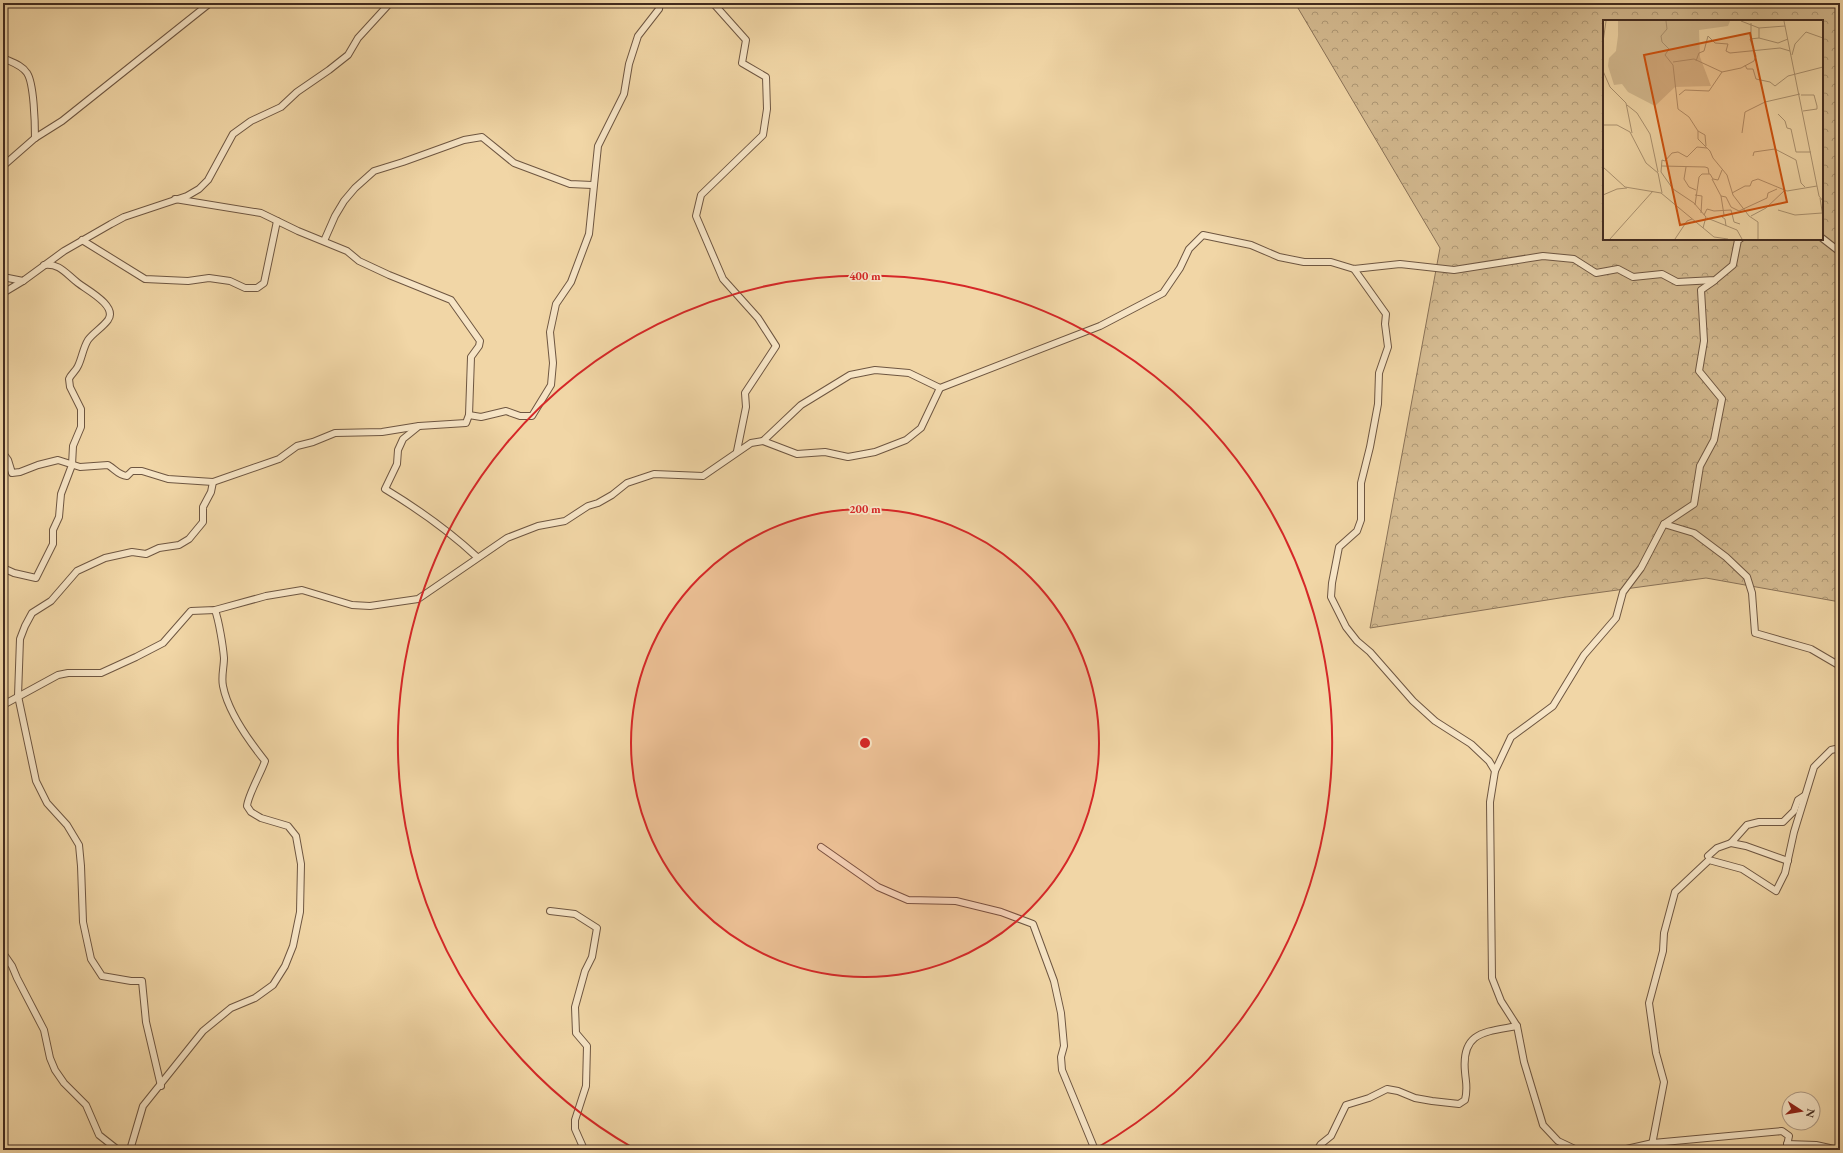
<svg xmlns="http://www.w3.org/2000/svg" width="1843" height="1153" viewBox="0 0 1843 1153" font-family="'EB Garamond',serif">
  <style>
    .forest { fill: url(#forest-crowns); stroke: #8a7257; fill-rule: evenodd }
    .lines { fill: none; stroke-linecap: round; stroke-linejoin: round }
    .street-casing { stroke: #6e5641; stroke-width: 8 }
    .street { stroke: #f6e4c5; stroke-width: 6 }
    .ring { fill: none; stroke: #d62828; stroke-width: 2 }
    .inset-road { fill: none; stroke: #ab9270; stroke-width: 1 }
    .view { fill: #cf520f; fill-opacity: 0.15; stroke: #cf520f; stroke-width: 2 }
    .inset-edge { fill: none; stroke: #422b1f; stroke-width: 2 }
    .centre { fill: #d62828; stroke: #f6e4c5; stroke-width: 2 }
    .ring-label { font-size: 12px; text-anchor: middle; font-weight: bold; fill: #d62828; stroke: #f6e4c5; stroke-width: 3.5; stroke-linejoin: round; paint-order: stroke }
  </style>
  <defs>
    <pattern id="forest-crowns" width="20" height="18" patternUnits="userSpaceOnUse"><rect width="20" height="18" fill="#d3b98f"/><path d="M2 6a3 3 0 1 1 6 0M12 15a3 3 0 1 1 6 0" fill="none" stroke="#ad9774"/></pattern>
  </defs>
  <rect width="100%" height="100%" fill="#f1d6a6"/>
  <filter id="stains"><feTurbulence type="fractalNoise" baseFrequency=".005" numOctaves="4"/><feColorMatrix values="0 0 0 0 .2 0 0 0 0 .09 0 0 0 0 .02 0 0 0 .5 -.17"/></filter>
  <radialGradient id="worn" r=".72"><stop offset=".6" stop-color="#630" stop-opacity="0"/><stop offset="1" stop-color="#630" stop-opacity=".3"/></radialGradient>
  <!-- forest -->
  <path class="forest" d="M1295,3H1840V602L1706,578L1566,597L1370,628L1440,248ZM1604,21H1822V239H1604Z"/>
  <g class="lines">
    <!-- street casing -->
    <g class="street-casing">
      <g id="street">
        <polyline points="713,3 746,40 742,63 766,77 767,109 763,135 701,195 696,216 723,279 758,318 776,346 745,393 746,407 737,451"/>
        <path d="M3,58C11,62 22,65 27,73C34,83 35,124 35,138"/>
        <polyline points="3,166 35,138 62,121 210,3"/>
        <path d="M175,199L261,213L298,231L347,251L359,261L389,275L451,300L480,341L479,346L471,357L469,415L466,423L419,426L403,439L398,450L397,464L385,489C418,509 449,531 477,557"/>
        <polyline points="1822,238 1840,252"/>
        <polyline points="82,240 145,279 188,281 209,278 230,281 245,288 257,288 264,283 277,221"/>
        <polyline points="324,241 335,216 344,201 355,188 374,171 403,162 464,140 482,137 514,163 570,184 592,185"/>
        <polyline points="1354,269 1386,314 1385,324 1388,347 1379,373 1378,404 1370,447 1361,483 1361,520 1357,531 1339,547 1332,583 1331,597 1346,627 1357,641 1370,652 1413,701 1435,721 1471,744 1489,761 1495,771 1490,802 1492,978 1501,1001 1517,1026 1524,1062 1543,1125 1558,1141 1577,1150"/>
        <polyline points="3,277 23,281 64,251 111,224 124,217 187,196 199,189 208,180 233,134 251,121 281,107 297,92 329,70 348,55 358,38 390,3"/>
        <polyline points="3,293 23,281"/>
        <polyline points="469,415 481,417 506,411 520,416 532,416 551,385 553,363 550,332 556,304 571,282 589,234 598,146 624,94 629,64 638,36 659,9 660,3"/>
        <polyline points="763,441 797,454 825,452 848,457 875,452 906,440 921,428 940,388"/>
        <path d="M3,453L8,460L12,473L20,472L38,465L58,460L80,467L108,465C115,469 118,475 127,476L132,471H142L168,479L213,482L279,459L297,446L313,442L335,433L382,432L419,426"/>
        <polyline points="1664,524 1694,533 1726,557 1747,577 1752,593 1755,633 1811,649 1840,666"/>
        <path d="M3,568L14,573L36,578L53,544V530L59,517L61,494L72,465L73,446L81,427V409L70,387L69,379C71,374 76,371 78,366C82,358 83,348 88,340C93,333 102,328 108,320C118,306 87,290 78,283C66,274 60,263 44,265"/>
        <polyline points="3,705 58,675 68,673 101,673 136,657 163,643 191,611 215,610 266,596 302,590 352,605 370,606 418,599 507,538 538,526 565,521 588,506 598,503 612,495 627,483 654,474 703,476 751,443 763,441 801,405 850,375 875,370 909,373 940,388 1100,326 1163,293 1180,268 1189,249 1203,235 1251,245 1279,257 1304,262 1331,262 1354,269 1400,264 1454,270 1543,256 1574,259 1596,273 1618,269 1633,277 1662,274 1677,282 1715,280 1733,265 1738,240 1740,239"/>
        <polyline points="1495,771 1511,737 1553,706 1584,655 1616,618 1623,592 1641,568 1664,524 1694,504 1700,466 1714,440 1722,399 1699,371 1704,341 1701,290 1714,281"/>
        <polyline points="1731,843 1746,846 1788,861"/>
        <polyline points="821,847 878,887 908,900 956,901 1001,912 1033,924 1054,981 1061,1013 1064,1046 1061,1057 1062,1070 1095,1150"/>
        <polyline points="1708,856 1717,848 1731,843 1747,825 1759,822 1783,822 1794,811 1798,800 1804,796"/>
        <polyline points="550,911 575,914 597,928 592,957 585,971 575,1007 576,1033 587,1046 586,1086 575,1120 575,1129 583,1147 582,1150"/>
        <polyline points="3,953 12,966 17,978 44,1030 50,1058 55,1070 64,1083 86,1105 99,1135 118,1150"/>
        <polyline points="161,1086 146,1022 142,981 131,981 102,976 91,959 83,922 81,866 79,845 67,825 47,803 36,781 18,696 20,639 25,626 32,613 51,601 77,571 105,558 132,552 146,554 159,548 179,545 189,539 203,522 203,507 211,492 213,482"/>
        <polyline points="1787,1144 1816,1145 1834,1149 1840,1148"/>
        <path d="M130,1150L143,1106L203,1031L231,1008L255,998L273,985L285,966L293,946L300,912L301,864L296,836L288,826L261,818L251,812L247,806C248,795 261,773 265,761C249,741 228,712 223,686C221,677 224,667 224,658C223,646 219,621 215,610"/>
        <path d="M1317,1150L1321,1144L1331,1136L1346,1105L1369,1098L1387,1089L1398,1091L1415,1098L1432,1101L1459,1104L1465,1100C1468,1088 1466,1084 1465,1072C1461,1031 1486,1032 1517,1026"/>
        <polyline points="1622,1150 1653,1143 1782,1131 1789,1136 1786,1150"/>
        <polyline points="1651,1150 1664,1082 1656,1053 1649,1003 1663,951 1664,933 1675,892 1709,860 1742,869 1776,891 1785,873 1794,832 1814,767 1831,750 1840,748"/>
      </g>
    </g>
    <!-- street -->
    <use href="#street" class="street"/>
  </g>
  <!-- distance rings -->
  <circle cx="865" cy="743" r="234" fill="#d62828" fill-opacity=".12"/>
  <g class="ring">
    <circle cx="865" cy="743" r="234"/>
    <path d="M635 1149A467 467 0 1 1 1095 1149"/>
  </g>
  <!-- overview -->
  <g transform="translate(1603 20)">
    <rect width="220" height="220" fill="#f1d6a6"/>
    <path d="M12,1H127L125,6L96,10L97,37L108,66L72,67L52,86L25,72L19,64L11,65L5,46L6,38L13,31L15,16V1Z" fill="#d3b98f"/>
    <path class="inset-road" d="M63,1L64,9L58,16L59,22L66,29L62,35L70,45L75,89L86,97L95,111V119L107,131L110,138L124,155L130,175L146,196L155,202V219M138,1L156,8L182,6M181,1L216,176L220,181M148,3V18M156,18L175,23L185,19M0,22L3,1M189,35L192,24L203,12L220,18M93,41L96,33L101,31L105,16L112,23L125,24L123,31L127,33L177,28L187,31M70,42L91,39L119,52M142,45L144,49H150L153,59L167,62L172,66L185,56L220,47M0,51L7,67L23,83L29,113M76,75L82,70L106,71L119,52L138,48L151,41L153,36L147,19L156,18V8M198,75H211L214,86V89L200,91M24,85L34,93L47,114L55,152M175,94L182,101L184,108L188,109L193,132H208M0,105H14L27,112L43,143L55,153L59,173M95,111L102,115L103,126M139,113L142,92L162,82L197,74M150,136L151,132L172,129L193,140L198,163L202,167M59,146L102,147L105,148L106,154M0,147L22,167L58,173L111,217L125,219M83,147L81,159L86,167L93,170M109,159L118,176L121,195L119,197L122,199L123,206M129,173L142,166H147L149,161L155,159L184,171L214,166M0,175L14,169L24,168M92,175L99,176L98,193M118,176L123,177L128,187L136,191L164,178L165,173L174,169M217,178L220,197M92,185L96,157L99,154H107L110,159L115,160L119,150M175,190L192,195L219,193M101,195L104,189L111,191L128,190L131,202L137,204M148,196L163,188L182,170M104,198L134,210L139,219M100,208L103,197L91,183L70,169L58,152L59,140L62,141L69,133L75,132L84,137L94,127L104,128M7,219L50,171M72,219L84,201L89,199"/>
    <path class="view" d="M147,13L184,182L77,205L41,35Z"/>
    <rect width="220" height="220" class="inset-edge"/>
  </g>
  <circle cx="865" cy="743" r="6" class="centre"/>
  <g class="ring-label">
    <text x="865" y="280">400 m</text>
    <text x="865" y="513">200 m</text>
  </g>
  <!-- margin -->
  <rect width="1843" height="1153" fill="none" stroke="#f1d6a6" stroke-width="16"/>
  <rect x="4" y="4" width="1835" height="1145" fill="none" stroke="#422b1f" stroke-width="2"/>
  <rect x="8" y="8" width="1827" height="1137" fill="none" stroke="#422b1f"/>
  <!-- north arrow -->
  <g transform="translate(1801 1111) rotate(102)"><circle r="19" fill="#f6e4c5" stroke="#ae9a83"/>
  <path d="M0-3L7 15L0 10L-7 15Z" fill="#8f2418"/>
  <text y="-6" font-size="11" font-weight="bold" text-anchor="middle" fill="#422b1f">N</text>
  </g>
  <rect width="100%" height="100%" filter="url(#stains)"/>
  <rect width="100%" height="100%" fill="url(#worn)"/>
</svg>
